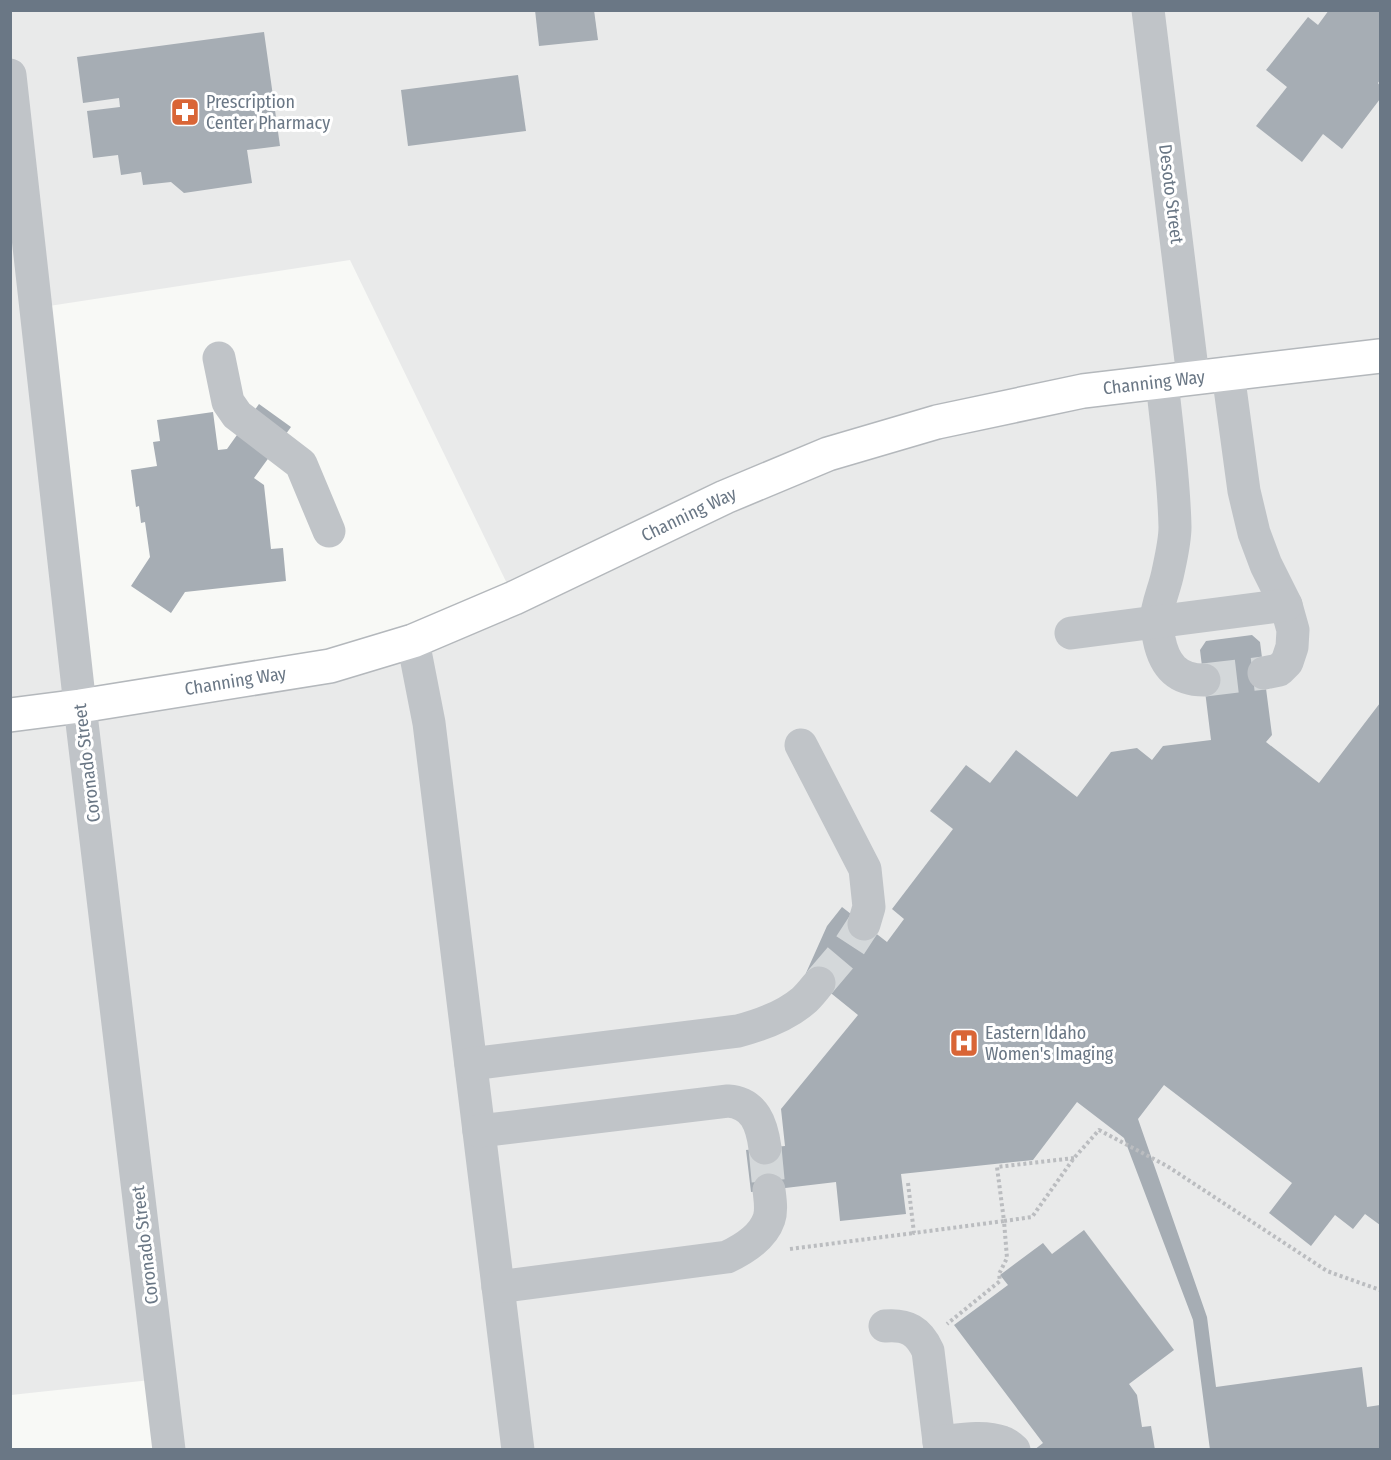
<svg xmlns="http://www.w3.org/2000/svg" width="1391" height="1460" viewBox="0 0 1391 1460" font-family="'Fira Sans Condensed',sans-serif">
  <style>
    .built { fill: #e9eaea; fill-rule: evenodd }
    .building { fill: #a6adb4 }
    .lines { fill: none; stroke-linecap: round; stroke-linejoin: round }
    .minor-tunnel { stroke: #d4d8da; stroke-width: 33; stroke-dasharray: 33 16; stroke-linecap: butt }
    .major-casing { stroke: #b4b8bc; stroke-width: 36 }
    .path { stroke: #bbbdc0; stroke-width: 4; stroke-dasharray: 3 3; stroke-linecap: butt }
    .minor { stroke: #c0c4c8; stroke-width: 33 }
    .major { stroke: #fff; stroke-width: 33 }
    .labels { text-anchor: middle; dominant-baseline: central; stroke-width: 6; stroke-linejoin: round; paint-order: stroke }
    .poi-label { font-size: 18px; fill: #6a7785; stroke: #fff; text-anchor: start }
    .street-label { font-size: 18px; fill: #6a7785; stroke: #fff }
  </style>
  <rect width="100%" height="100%" fill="#f8f9f6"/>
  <!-- built -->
  <path class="built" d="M10,11H1380V1449L168,1450L160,1379L11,1395ZM350,260L514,598L330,666L80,706L36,308Z"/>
  <!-- building -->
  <g class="building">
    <polygon points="535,10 594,10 598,40 539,46"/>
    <polygon points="1329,10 1380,10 1380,80 1378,83 1380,86 1380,99 1342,149 1323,134 1302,162 1256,126 1287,87 1266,70 1308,17 1318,25"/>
    <polygon points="264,32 280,146 247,150 252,183 184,193 171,182 143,185 141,172 121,175 118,155 93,158 87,111 120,107 119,98 83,103 77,57"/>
    <polygon points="518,75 526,131 408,146 401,90"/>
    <polygon points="259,404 291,427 254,478 264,485 271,549 283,548 286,581 185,592 171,613 131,586 150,557 145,522 141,523 139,506 136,507 131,470 157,466 153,442 160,441 157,420 213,412 218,450 227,449"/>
    <polygon points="1252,635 1260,642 1272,735 1266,742 1319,783 1380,703 1380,1225 1365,1214 1353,1229 1335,1215 1311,1246 1269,1213 1292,1183 1164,1085 1138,1119 1207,1317 1216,1387 1362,1367 1367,1407 1380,1405 1380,1450 1210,1450 1193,1320 1124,1138 1077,1102 1033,1160 901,1174 906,1214 840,1221 836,1182 751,1192 746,1150 785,1146 781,1109 858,1015 806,973 827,926 842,907 887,942 904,919 892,909 953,829 930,811 966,765 990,783 1016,750 1077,797 1111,752 1137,748 1152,760 1163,746 1211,740 1200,650 1206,641"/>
    <polygon points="1084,1230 1174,1350 1129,1384 1137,1395 1142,1427 1151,1426 1155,1450 1034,1450 1043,1443 954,1325 1008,1285 1000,1275 1043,1243 1052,1254"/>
  </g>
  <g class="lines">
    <!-- minor-tunnel -->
    <g class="minor-tunnel">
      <polyline points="1204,680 1264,673"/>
      <polyline points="819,983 847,950 864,924"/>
      <polyline points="765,1148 769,1190"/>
    </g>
    <!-- major casing -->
    <g class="major-casing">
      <g id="major">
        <path id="s1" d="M10,715L80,706L330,666L413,641L514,598L725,497L828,454L937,422L1083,391L1380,356"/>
      </g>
    </g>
    <!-- path -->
    <g class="path">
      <polyline points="1074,1158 997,1167 1004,1221 1032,1217 1074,1158 1099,1130 1167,1166 1327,1271 1380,1290"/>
      <polyline points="908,1183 914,1233 1004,1221 1007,1258 999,1274 1000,1281 947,1324"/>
      <polyline points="790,1249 914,1233"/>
    </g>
    <!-- minor -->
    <g class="minor">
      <polyline points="1148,10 1193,377"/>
      <polyline points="10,75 80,706 169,1450"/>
      <polyline points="219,358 228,402 237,415 301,464 329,531"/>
      <polyline points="1228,373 1244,491 1254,533 1266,565 1286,605 1293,630 1292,647 1287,662 1279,670 1264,673"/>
      <path d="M1162,381C1167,430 1174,478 1175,527C1175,541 1171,558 1168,572C1165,588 1157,604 1156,621C1156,626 1158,633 1159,639C1164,664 1176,680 1204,680"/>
      <polyline points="1071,633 1286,605"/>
      <polyline points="413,641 429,723 518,1450"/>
      <polyline points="801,745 865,869 869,907 864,924"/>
      <path d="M471,1064L738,1031C761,1025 784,1017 803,1001C809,996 814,989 819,983"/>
      <path d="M479,1131L728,1101C755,1103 762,1125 765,1148"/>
      <path d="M498,1287L727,1257C744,1249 763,1237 769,1219C772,1210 770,1199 769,1190"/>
      <path d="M885,1326C907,1324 919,1331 928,1351L940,1450"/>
      <path d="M939,1442C958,1440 984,1435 1002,1442C1006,1443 1011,1447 1014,1450"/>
    </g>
    <!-- major -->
    <use href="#major" class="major"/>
  </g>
  <!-- icons -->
  <defs>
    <g id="pharmacy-square" transform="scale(1.5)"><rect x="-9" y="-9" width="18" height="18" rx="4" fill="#d96536" stroke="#fff"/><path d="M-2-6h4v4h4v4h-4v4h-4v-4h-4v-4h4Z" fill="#fff"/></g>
    <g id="hospital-square" transform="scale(1.5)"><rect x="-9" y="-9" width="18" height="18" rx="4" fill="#d96536" stroke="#fff"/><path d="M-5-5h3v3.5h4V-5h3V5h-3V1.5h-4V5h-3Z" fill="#fff"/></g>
  </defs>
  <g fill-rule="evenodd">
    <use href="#pharmacy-square" x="185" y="112"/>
    <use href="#hospital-square" x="964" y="1043"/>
  </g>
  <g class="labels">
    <!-- poi labels -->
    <g class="poi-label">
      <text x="206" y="102">Prescription<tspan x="206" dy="21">Center Pharmacy</tspan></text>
      <text x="985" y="1033">Eastern Idaho<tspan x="985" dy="21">Women's Imaging</tspan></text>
    </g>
    <!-- street labels -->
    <g class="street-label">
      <text transform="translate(1171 194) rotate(83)">Desoto Street</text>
      <text stroke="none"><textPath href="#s1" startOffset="1200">Channing Way</textPath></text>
      <text stroke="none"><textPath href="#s1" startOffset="714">Channing Way</textPath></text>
      <text stroke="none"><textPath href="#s1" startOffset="228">Channing Way</textPath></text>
      <text transform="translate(87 763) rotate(-97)">Coronado Street</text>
      <text transform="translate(145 1245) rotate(-97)">Coronado Street</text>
    </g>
  </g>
  <!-- border -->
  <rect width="1391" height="1460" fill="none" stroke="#6a7785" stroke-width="24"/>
</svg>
